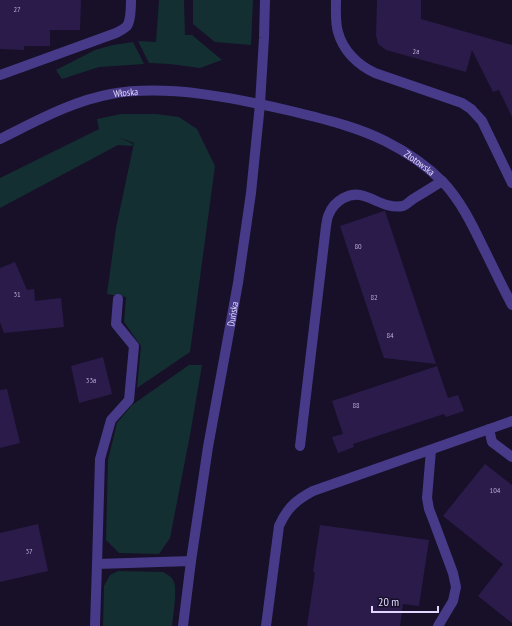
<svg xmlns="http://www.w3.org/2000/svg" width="512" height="626" viewBox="0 0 512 626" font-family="'PT Sans Narrow',sans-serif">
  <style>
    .green { fill: #132f32 }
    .building { fill: #2b1b4a }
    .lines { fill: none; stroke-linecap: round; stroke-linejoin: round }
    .minor { stroke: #473a88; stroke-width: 10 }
    .labels { text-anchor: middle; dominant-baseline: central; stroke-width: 3; stroke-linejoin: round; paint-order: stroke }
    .number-label { font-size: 8px; fill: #b4a8d2 }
    .street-label { font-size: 10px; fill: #e1d7ff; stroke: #171028 }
  </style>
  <rect width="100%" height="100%" fill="#171028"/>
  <!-- green -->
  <g class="green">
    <polygon points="159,0 184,0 185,35 192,35 222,60 200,68 170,64 149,63 138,41 156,42"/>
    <polygon points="193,0 253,0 251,45 215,42 193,24"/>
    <polygon points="133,42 144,64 99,67 62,79 56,70 95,50 113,45"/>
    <polygon points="121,114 156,114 179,117 197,129 215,166 190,352 137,388 141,346 124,322 126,297 107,294 116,228 134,143 118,137 133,144 132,146 118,145 0,208 0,178 99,129 97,119"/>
    <polygon points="189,365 202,365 190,435 170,538 159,554 119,553 106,540 108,460 117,423 132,405"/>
    <path d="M118,571L163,572C166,574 171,576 173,580C178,588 173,616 172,626H103L104,586L110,575Z"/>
  </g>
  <!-- building -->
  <g class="building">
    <polygon points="0,0 81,0 80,30 50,30 50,46 24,46 24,50 0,49"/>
    <polygon points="377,0 421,0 421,19 512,45 512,117 499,90 493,92 472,50 466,72 386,50 378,44 376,35"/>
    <polygon points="384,211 385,211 436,364 384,358 340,226"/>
    <polygon points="15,262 27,290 34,289 35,301 61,298 64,327 4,333 0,322 0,268"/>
    <polygon points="103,357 112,394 79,403 71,366"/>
    <polygon points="437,366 448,398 458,395 464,411 446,417 444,414 353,444 354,447 338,453 332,437 343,434 332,401"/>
    <polygon points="7,389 20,443 0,448 0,390"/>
    <polygon points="485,464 512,485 512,623 478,596 503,564 443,516 472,480"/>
    <polygon points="38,524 48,571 0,582 0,533"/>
    <polygon points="320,525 429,540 419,606 403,604 400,626 307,626 315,572 313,572"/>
  </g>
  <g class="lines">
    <!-- minor -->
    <g class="minor">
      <path d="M336,0C336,10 335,22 338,32C343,51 358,65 375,73L462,103L471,109L482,121L512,183"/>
      <path d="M0,75L116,33C120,31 124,29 127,26C131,20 131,7 131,0"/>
      <path id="s1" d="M0,139C35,122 72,101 111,94C167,84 235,98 291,111C323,119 355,126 385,141C405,151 427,166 443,182C460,200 472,224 483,247C493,267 502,286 512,305"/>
      <polyline points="489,429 492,442 512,457"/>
      <path d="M300,446L326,226C327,222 327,217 329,214C334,201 350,191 364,196C377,200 388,209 403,206C406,205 410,201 413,199C423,193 433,187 442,181"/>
      <polyline points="431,450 427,498 429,509 434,522 453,573 456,587 453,601 438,626"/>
      <polyline points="97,564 100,459 111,420 129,400 134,346 116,324 118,299"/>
      <polyline points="95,626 97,564 191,561"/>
      <path id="s2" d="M183,626L191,561L208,447L238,283L251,193L260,104L264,38L265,0"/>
      <path d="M266,626L279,526C287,508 296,500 313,491L512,421"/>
    </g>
  </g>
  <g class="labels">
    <!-- number labels -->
    <g class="number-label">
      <text x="17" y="9">27</text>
      <text x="416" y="51">2a</text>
      <text x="358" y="246">80</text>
      <text x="17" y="294">31</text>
      <text x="374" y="297">82</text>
      <text x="390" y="335">84</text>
      <text x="91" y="380">33a</text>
      <text x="356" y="405">88</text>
      <text x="495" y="490">104</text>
      <text x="29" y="551">37</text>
    </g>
    <!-- street labels -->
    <g class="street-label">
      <text stroke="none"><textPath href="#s1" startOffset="135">Włoska</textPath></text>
      <text stroke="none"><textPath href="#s1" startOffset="442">Złotowska</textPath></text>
      <text stroke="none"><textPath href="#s2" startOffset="316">Duńska</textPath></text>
    </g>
  </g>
  <!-- scale -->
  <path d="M372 606v6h66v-6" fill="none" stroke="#e1d7ff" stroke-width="2"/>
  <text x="378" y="606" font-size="12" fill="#e1d7ff" stroke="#171028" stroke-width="3" paint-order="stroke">20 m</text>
</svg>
